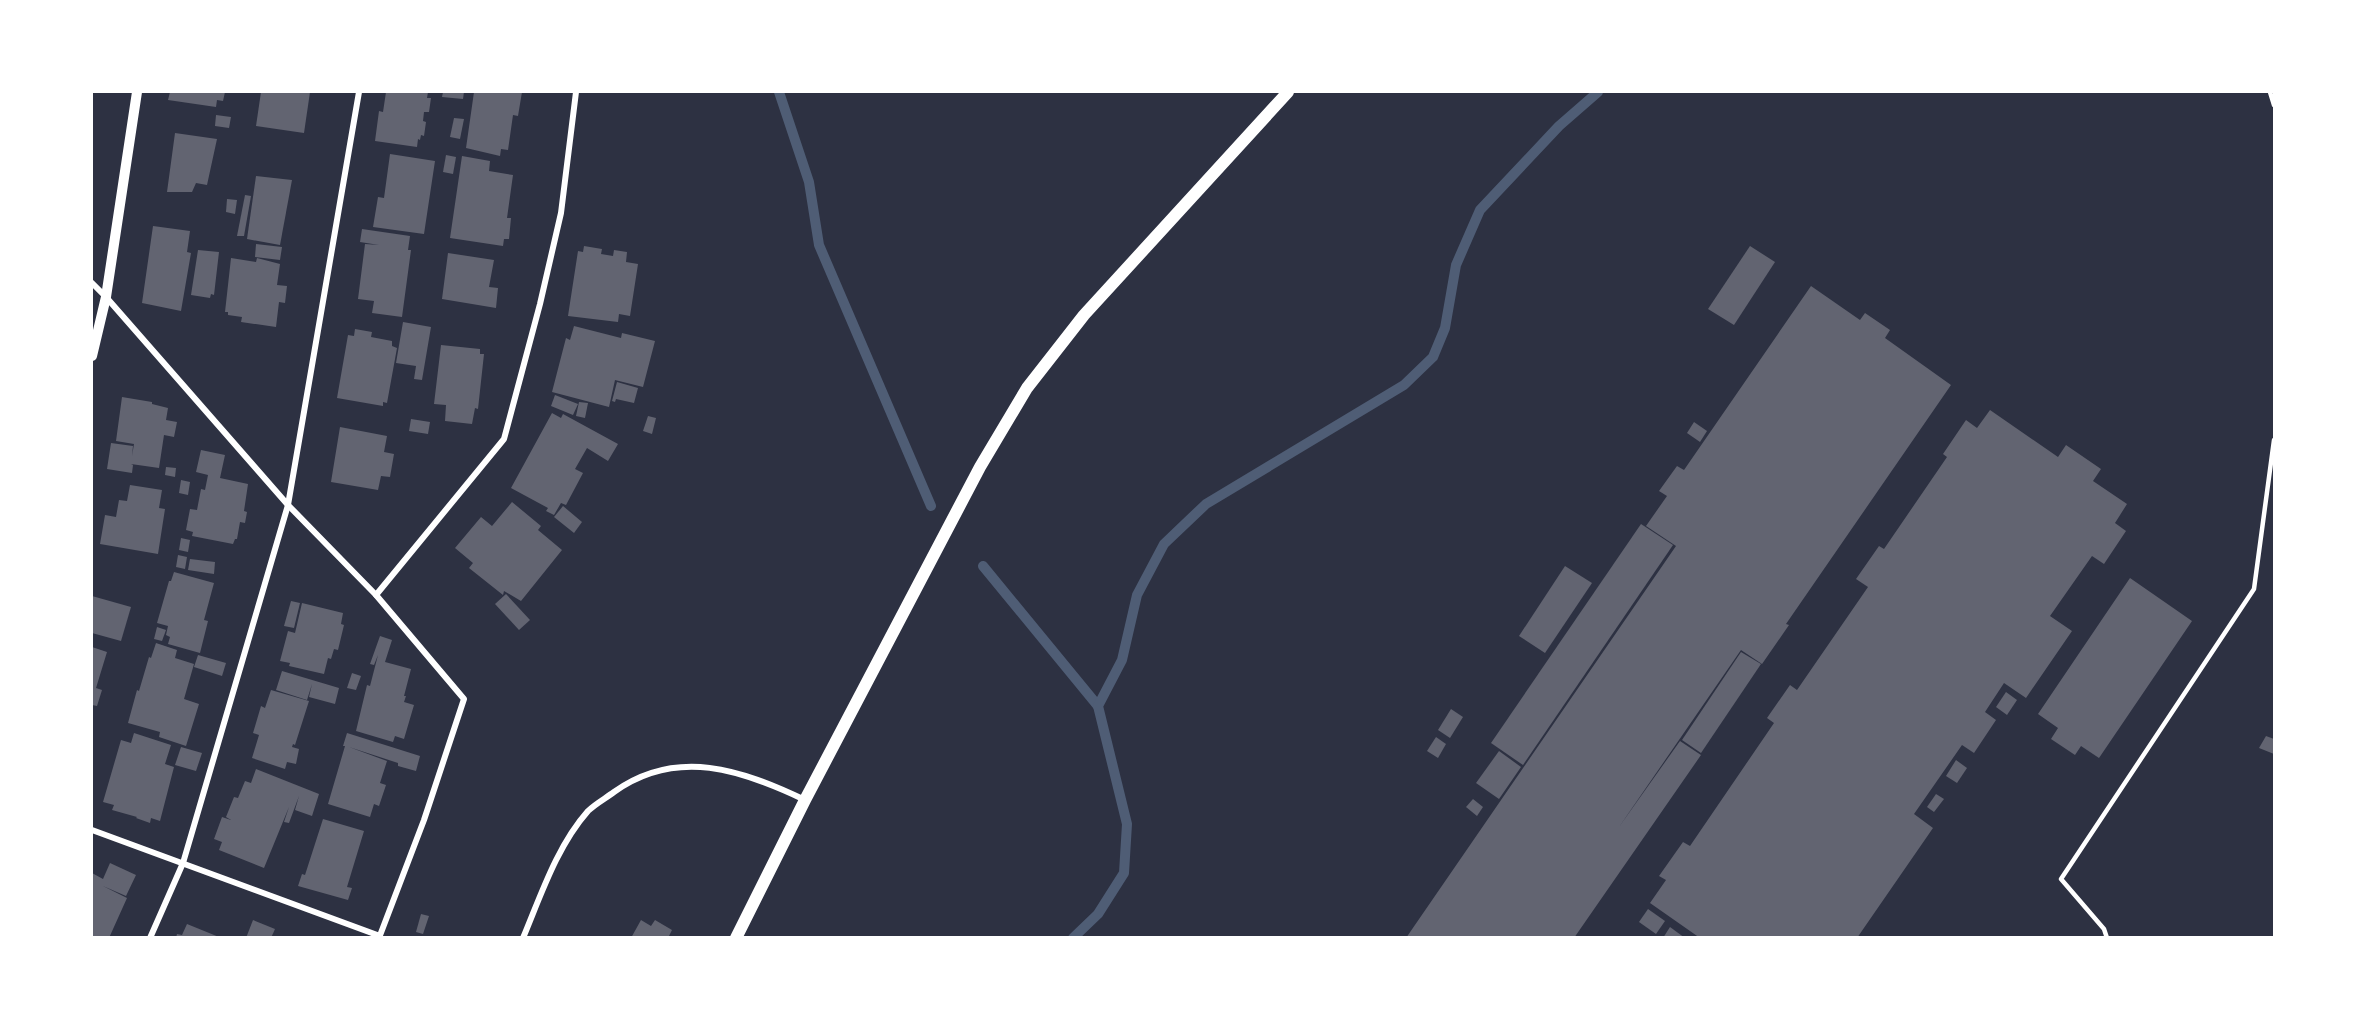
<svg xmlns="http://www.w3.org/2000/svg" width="2366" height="1029" viewBox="0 0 2366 1029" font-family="Spectral,serif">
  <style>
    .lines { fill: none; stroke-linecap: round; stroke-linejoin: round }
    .stream { stroke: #4f5d75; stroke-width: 10 }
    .building { fill: #626471 }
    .service { stroke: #fff; stroke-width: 4.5 }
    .minor { stroke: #fff; stroke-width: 6 }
    .tertiary { stroke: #fff; stroke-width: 10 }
    .secondary { stroke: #fff; stroke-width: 12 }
  </style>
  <rect width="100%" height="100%" fill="#2d3142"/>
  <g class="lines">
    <!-- stream -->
    <g class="stream">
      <polyline points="779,92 809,182 819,245 931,506"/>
      <polyline points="983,566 1098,706"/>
      <polyline points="1073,938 1098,914 1124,873 1127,824 1098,706 1122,660 1137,595 1164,544 1206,504 1404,385 1433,357 1445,328 1456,265 1480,210 1559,126 1598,92"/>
    </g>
  </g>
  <!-- building -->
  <g class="building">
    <polygon points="170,92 225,92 223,101 217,100 216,107 168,100"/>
    <polygon points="261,92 310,92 304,133 256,126"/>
    <polygon points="386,92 428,92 427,98 431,98 429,112 424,112 423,121 426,122 424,136 421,135 420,140 418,139 417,147 375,141 379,111 383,112"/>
    <polygon points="443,92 464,92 463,99 442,97"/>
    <polygon points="474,92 522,92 518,116 513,115 508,150 501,149 500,156 466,148"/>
    <polygon points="216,115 231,117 229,128 215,126"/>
    <polygon points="454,118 464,119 460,139 450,137"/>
    <polygon points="175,133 217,139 207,185 196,183 192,192 167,192"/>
    <polygon points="390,154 435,161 424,234 373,227 378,197 384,198"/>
    <polygon points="446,155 456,157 453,174 443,172"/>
    <polygon points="462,156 490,161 489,171 513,175 507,218 511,218 509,239 504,239 503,246 450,238"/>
    <polygon points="256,176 292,180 280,245 247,239"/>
    <polygon points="245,195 251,196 244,236 237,236"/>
    <polygon points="227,199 237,200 235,214 226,212"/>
    <polygon points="153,226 190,231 187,252 191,253 181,311 142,303"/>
    <polygon points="362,229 410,236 408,250 411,250 402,317 372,313 374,301 358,299 365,244 379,245 360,242"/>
    <polygon points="256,244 282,247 280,260 255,257"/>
    <polygon points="584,246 602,249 601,254 613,256 614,250 627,252 626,262 638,264 630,316 619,314 618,322 568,316 578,251 583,252"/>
    <polygon points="1750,246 1775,262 1734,325 1708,309"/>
    <polygon points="198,250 219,252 214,295 211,294 210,298 191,295"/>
    <polygon points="448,253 494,260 489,287 498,288 496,308 442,299"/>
    <polygon points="231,258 256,262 257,258 280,264 277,285 287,286 285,303 279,302 276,327 241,322 242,317 228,315 228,312 225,312"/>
    <polygon points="1811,286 1860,320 1865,313 1890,330 1885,338 1951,385 1786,624 1789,625 1762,664 1741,650 1619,827 1680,741 1701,755 1574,938 1406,938 1676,546 1646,526 1667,496 1659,491 1677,466 1684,470"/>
    <polygon points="403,322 431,327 422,380 414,379 416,366 396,363"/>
    <polygon points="574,326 621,338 622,333 655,341 643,387 615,380 609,407 552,392 566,338 570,340"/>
    <polygon points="355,329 372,332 371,337 392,341 392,346 397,348 387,403 383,402 383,406 337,398 348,335 354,336"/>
    <polygon points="441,345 480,349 480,354 484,354 478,409 475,408 472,424 445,421 446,405 434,404"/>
    <polygon points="617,382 638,388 634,403 616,399 615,402 612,401"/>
    <polygon points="555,395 578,404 573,415 551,406"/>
    <polygon points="122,397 152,402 152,404 168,408 166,420 177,422 174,437 164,435 159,468 131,464 133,465 132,473 107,469 111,443 133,446 132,456 134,444 116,441"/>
    <polygon points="579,402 588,403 585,418 576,416"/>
    <polygon points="1990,410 2058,457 2066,445 2101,469 2093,481 2127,504 2115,523 2126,531 2104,564 2092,556 2050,616 2072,631 2026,698 2004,683 1985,712 1996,720 1974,753 1962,745 1914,814 1933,828 1857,938 1700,938 1650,903 1666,880 1659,876 1683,842 1690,846 1774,723 1767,718 1790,685 1797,690 1868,587 1856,579 1879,546 1884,549 1947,457 1943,454 1966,420 1977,428"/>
    <polygon points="552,413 561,418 563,414 618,444 608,461 587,448 575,469 583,473 566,505 561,503 554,515 546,511 548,508 511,488"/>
    <polygon points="648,416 656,418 652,434 643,431"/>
    <polygon points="411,419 430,422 428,434 409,431"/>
    <polygon points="1694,422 1707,431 1700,442 1687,433"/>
    <polygon points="340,427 387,436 384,452 394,454 390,477 381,476 378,490 331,482"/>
    <polygon points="201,450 225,455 220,478 248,484 244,511 247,512 245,523 240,522 237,539 235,539 233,544 192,536 193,532 186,530 190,509 197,510 201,489 205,490 208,475 196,472"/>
    <polygon points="166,467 176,468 175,477 165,475"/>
    <polygon points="181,480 190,482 188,495 179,493"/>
    <polygon points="130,485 162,490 159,508 165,509 158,554 100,544 105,515 116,517 119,500 127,501"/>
    <polygon points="512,502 541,526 538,530 562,550 521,601 504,591 503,595 469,568 473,563 455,548 481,517 492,526"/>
    <polygon points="563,506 582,522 574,533 554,517"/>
    <polygon points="1641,524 1673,545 1523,765 1491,743"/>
    <polygon points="181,538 190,540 188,552 179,550"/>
    <polygon points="178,555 187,557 185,569 176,567"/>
    <polygon points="190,559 215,562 214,574 188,570"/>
    <polygon points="1565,566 1592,583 1545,653 1519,636"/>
    <polygon points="174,572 214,583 204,620 208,621 200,653 168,644 170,637 166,635 168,626 157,623 169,581 171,581"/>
    <polygon points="2130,578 2192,621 2099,758 2081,746 2075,755 2051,739 2058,728 2038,714"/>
    <polygon points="506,594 530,620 519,630 495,604"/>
    <polygon points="92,596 131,607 121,641 92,633"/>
    <polygon points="291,601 300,603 294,628 284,626"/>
    <polygon points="302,603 343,613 341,624 344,625 338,650 334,649 331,659 328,658 324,674 289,666 290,663 280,661 288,631 295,633"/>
    <polygon points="157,627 166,630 162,641 154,639"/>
    <polygon points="380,636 392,640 385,662 411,669 404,696 406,696 404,702 414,705 404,739 395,736 393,742 356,731 367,685 370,686 378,655 374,665 370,664"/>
    <polygon points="156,643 177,650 175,658 194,664 184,699 199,704 186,746 159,737 160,732 128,723 137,690 139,691 149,657 151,658"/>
    <polygon points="92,647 107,652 96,688 102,690 97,706 92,705"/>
    <polygon points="1741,652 1761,664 1701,753 1682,740"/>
    <polygon points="198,655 226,663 222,676 194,667"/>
    <polygon points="282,671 339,688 335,704 309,697 312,684 307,700 276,690"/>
    <polygon points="352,673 361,676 356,690 347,688"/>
    <polygon points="271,690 309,701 295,745 293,744 292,747 299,749 296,764 287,762 285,769 252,758 259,735 253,733 261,706 265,708"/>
    <polygon points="2006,692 2017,700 2007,715 1996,707"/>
    <polygon points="1451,709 1463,717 1450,738 1438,730"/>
    <polygon points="134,733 171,745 165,764 174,767 160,821 151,818 150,823 136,818 137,817 112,810 114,805 103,802 121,740 131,743"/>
    <polygon points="347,733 420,756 416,771 398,766 398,763 349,747 387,761 380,783 386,785 379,806 374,804 370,817 328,804 345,746 343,746"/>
    <polygon points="2266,736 2274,739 2274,754 2259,748"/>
    <polygon points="1436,737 1446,744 1438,758 1427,751"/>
    <polygon points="181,747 202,753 196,771 175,765"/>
    <polygon points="1499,751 1521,767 1499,799 1476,783"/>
    <polygon points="1956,760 1967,768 1957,783 1946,776"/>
    <polygon points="256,769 319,794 312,816 295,810 299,796 289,823 284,822 289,807 264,868 219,850 222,842 214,839 222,817 231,820 226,817 234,797 238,798 245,781 251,783"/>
    <polygon points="1936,794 1944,799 1934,812 1927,807"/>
    <polygon points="1473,799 1483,807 1477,816 1466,807"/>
    <polygon points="323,819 364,831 347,887 352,888 348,900 298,886 302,874 305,875"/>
    <polygon points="110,863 136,875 126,896 103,886 127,898 109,938 92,938 92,873 103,879"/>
    <polygon points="1648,909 1665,921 1656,934 1639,922"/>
    <polygon points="421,914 429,916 423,934 416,932"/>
    <polygon points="253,920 275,929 271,938 246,938"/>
    <polygon points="641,920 651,926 655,920 672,930 668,938 631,938"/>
    <polygon points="187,924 219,937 219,938 176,938 177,934 182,935"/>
    <polygon points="1670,927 1685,938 1663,938"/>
  </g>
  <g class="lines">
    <!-- service -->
    <g class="service">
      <polyline points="2270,92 2274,105"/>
      <polyline points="2107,938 2104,929 2061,879 2254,589 2274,440"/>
    </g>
    <!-- minor -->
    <g class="minor">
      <polyline points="92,283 106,297 288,505 376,595 464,699 424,820 379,938"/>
      <polyline points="376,595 504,439 540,304 561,213 576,92"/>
      <polyline points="92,830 380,936"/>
      <polyline points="150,938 183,863 288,505 359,92"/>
      <path d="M523,938C541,895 557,846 588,811C595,804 606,798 614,792C677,747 742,770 805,800"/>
    </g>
    <!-- tertiary -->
    <polyline class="tertiary" points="92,356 106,297 137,92"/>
    <!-- secondary -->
    <polyline class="secondary" points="736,938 805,800 980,467 1027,388 1084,315 1288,92"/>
  </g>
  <!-- border -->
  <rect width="2366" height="1029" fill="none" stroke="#ffffff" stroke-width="186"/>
</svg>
